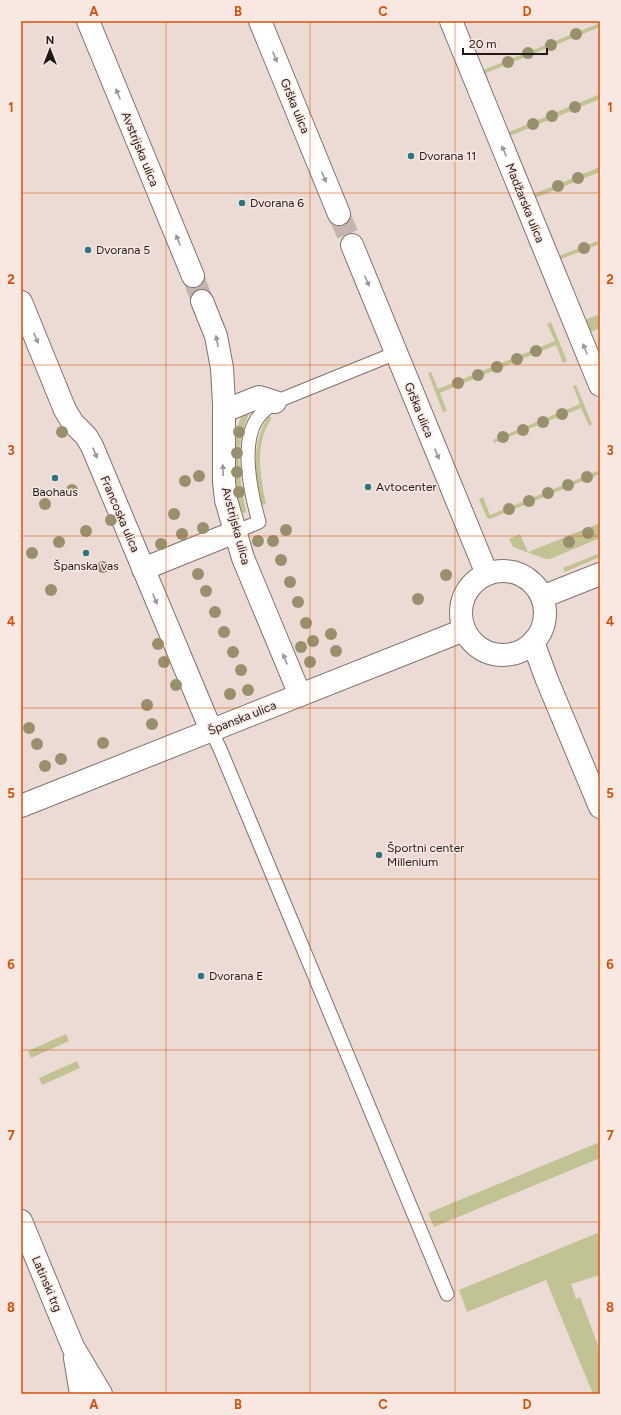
<svg xmlns="http://www.w3.org/2000/svg" width="621" height="1415" viewBox="0 0 621 1415" font-family="Figtree,sans-serif">
  <style>
    .green { fill: #c2c394 }
    .lines { fill: none; stroke-linecap: round; stroke-linejoin: round }
    .street-tunnel { stroke: #c3b4af; stroke-width: 22; stroke-dasharray: 22 11; stroke-linecap: butt }
    .lane-casing { stroke: #81726c; stroke-width: 15 }
    .street-casing { stroke: #81726c; stroke-width: 24 }
    .lane { stroke: #fff; stroke-width: 13 }
    .street { stroke: #fff; stroke-width: 22 }
    .tree { fill: #98906c }
    .oneway { fill: #9a9796 }
    .grid { fill: none; stroke: #d4520d; stroke-width: 1; stroke-opacity: 0.55 }
    .poi-dot { fill: #2d757e; stroke: #f9e8e2; stroke-width: 1.5 }
    .labels { text-anchor: middle; dominant-baseline: central; stroke-width: 3; stroke-linejoin: round; paint-order: stroke }
    .street-label { font-size: 12px; fill: #1e1816; stroke: #f9e8e2 }
    .poi-label { font-size: 12px; fill: #1e1816; stroke: #f9e8e2; text-anchor: start }
    .neatline { fill: none; stroke: #d4520d; stroke-width: 1.5 }
    .grid-label { font-size: 13px; text-anchor: middle; font-weight: bold; fill: #d4520d }
  </style>
  <rect width="100%" height="100%" fill="#ecdbd5"/>
  <!-- green -->
  <g class="green">
    <polygon points="600,23 600,27 486,73 492,90 491,92 476,53 483,70"/>
    <polygon points="600,94 600,99 510,136 500,115 502,115 509,132"/>
    <polygon points="600,167 600,172 535,198 534,194"/>
    <polygon points="600,240 600,244 561,259 568,276 567,278 559,256"/>
    <polygon points="578,303 585,320 600,314 600,328 591,332 597,347 596,349"/>
    <polygon points="551,322 567,361 563,363 556,345 440,393 447,411 443,412 428,373 431,372 438,389 555,341 547,324"/>
    <polygon points="576,385 592,424 589,426 581,408 494,443 493,440 580,404 573,386"/>
    <path d="M245,408L250,412C234,444 239,478 246,511L245,513L240,512C230,480 229,439 245,408Z"/>
    <path d="M269,416L272,418C254,443 260,475 266,504L262,505C253,479 252,439 269,416Z"/>
    <polygon points="600,470 600,474 490,519 487,518 479,499 483,497 490,515"/>
    <polygon points="600,523 600,538 550,559 546,559 513,547 509,539 520,534 528,552"/>
    <polygon points="600,553 600,557 565,572 563,568"/>
    <polygon points="66,1034 69,1041 31,1058 28,1051"/>
    <polygon points="77,1061 80,1068 42,1085 39,1078"/>
    <polygon points="600,1142 600,1158 434,1227 428,1213"/>
    <polygon points="600,1232 600,1275 571,1284 576,1299 580,1297 600,1351 600,1394 593,1394 546,1280 467,1312 459,1290"/>
  </g>
  <g class="lines">
    <!-- street-tunnel -->
    <g class="street-tunnel">
      <polyline points="339,214 352,245"/>
      <polyline points="193,276 202,301"/>
    </g>
    <!-- lane casing -->
    <g class="lane-casing">
      <g id="lane">
        <path d="M235,532L259,522C251,494 240,444 257,419C262,411 268,407 275,402L396,353"/>
        <polyline points="211,730 220,749 447,1294"/>
      </g>
    </g>
    <!-- street casing -->
    <g class="street-casing">
      <g id="street">
        <polyline points="88,21 193,276"/>
        <polyline points="260,21 339,214"/>
        <polyline points="451,21 600,385"/>
        <polyline points="352,245 487,574"/>
        <polyline points="202,301 216,336 222,368 224,403 224,482 226,500 243,558 300,695"/>
        <polyline points="21,302 65,410 73,423 86,436 92,446 211,730"/>
        <polyline points="224,411 259,397 275,402"/>
        <polyline points="143,569 235,532"/>
        <circle cx="503" cy="613" r="42"/>
        <polyline points="542,597 600,574"/>
        <polyline points="533,642 547,680 600,807"/>
        <polyline points="21,806 464,630"/>
        <polyline points="21,1221 73,1347 101,1394"/>
        <polyline points="75,1358 81,1394"/>
      </g>
    </g>
    <!-- lane -->
    <use href="#lane" class="lane"/>
    <!-- street -->
    <use href="#street" class="street"/>
  </g>
  <!-- trees -->
  <g class="tree">
    <circle cx="576" cy="34" r="6"/>
    <circle cx="551" cy="45" r="6"/>
    <circle cx="528" cy="53" r="6"/>
    <circle cx="508" cy="62" r="6"/>
    <circle cx="575" cy="107" r="6"/>
    <circle cx="552" cy="116" r="6"/>
    <circle cx="533" cy="124" r="6"/>
    <circle cx="578" cy="178" r="6"/>
    <circle cx="558" cy="186" r="6"/>
    <circle cx="584" cy="248" r="6"/>
    <circle cx="536" cy="351" r="6"/>
    <circle cx="517" cy="359" r="6"/>
    <circle cx="497" cy="367" r="6"/>
    <circle cx="478" cy="375" r="6"/>
    <circle cx="458" cy="383" r="6"/>
    <circle cx="562" cy="414" r="6"/>
    <circle cx="543" cy="422" r="6"/>
    <circle cx="523" cy="430" r="6"/>
    <circle cx="62" cy="432" r="6"/>
    <circle cx="239" cy="432" r="6"/>
    <circle cx="503" cy="437" r="6"/>
    <circle cx="237" cy="453" r="6"/>
    <circle cx="237" cy="472" r="6"/>
    <circle cx="199" cy="476" r="6"/>
    <circle cx="587" cy="477" r="6"/>
    <circle cx="185" cy="481" r="6"/>
    <circle cx="568" cy="485" r="6"/>
    <circle cx="72" cy="490" r="6"/>
    <circle cx="239" cy="492" r="6"/>
    <circle cx="548" cy="493" r="6"/>
    <circle cx="529" cy="501" r="6"/>
    <circle cx="45" cy="504" r="6"/>
    <circle cx="509" cy="509" r="6"/>
    <circle cx="174" cy="514" r="6"/>
    <circle cx="111" cy="520" r="6"/>
    <circle cx="203" cy="528" r="6"/>
    <circle cx="286" cy="530" r="6"/>
    <circle cx="86" cy="531" r="6"/>
    <circle cx="588" cy="533" r="6"/>
    <circle cx="182" cy="534" r="6"/>
    <circle cx="258" cy="541" r="6"/>
    <circle cx="273" cy="541" r="6"/>
    <circle cx="59" cy="542" r="6"/>
    <circle cx="569" cy="542" r="6"/>
    <circle cx="161" cy="544" r="6"/>
    <circle cx="32" cy="553" r="6"/>
    <circle cx="281" cy="560" r="6"/>
    <circle cx="103" cy="567" r="6"/>
    <circle cx="198" cy="574" r="6"/>
    <circle cx="446" cy="575" r="6"/>
    <circle cx="290" cy="582" r="6"/>
    <circle cx="51" cy="590" r="6"/>
    <circle cx="206" cy="591" r="6"/>
    <circle cx="418" cy="599" r="6"/>
    <circle cx="298" cy="602" r="6"/>
    <circle cx="215" cy="612" r="6"/>
    <circle cx="306" cy="623" r="6"/>
    <circle cx="224" cy="632" r="6"/>
    <circle cx="331" cy="634" r="6"/>
    <circle cx="313" cy="641" r="6"/>
    <circle cx="158" cy="644" r="6"/>
    <circle cx="301" cy="647" r="6"/>
    <circle cx="336" cy="651" r="6"/>
    <circle cx="233" cy="652" r="6"/>
    <circle cx="164" cy="662" r="6"/>
    <circle cx="310" cy="662" r="6"/>
    <circle cx="241" cy="670" r="6"/>
    <circle cx="176" cy="685" r="6"/>
    <circle cx="248" cy="690" r="6"/>
    <circle cx="230" cy="694" r="6"/>
    <circle cx="147" cy="705" r="6"/>
    <circle cx="152" cy="724" r="6"/>
    <circle cx="29" cy="728" r="6"/>
    <circle cx="103" cy="743" r="6"/>
    <circle cx="37" cy="744" r="6"/>
    <circle cx="61" cy="759" r="6"/>
    <circle cx="45" cy="766" r="6"/>
  </g>
  <!-- one-way arrows -->
  <defs><path id="oneway-solid" d="M-6-.8H1V-3.2L6.5 0L1 3.2V.8H-6Z"/></defs>
  <g class="oneway">
    <use href="#oneway-solid" transform="translate(275 57) rotate(68)"/>
    <use href="#oneway-solid" transform="translate(118 94) rotate(-112)"/>
    <use href="#oneway-solid" transform="translate(504 151) rotate(-112)"/>
    <use href="#oneway-solid" transform="translate(324 177) rotate(68)"/>
    <use href="#oneway-solid" transform="translate(178 240) rotate(-112)"/>
    <use href="#oneway-solid" transform="translate(367 281) rotate(68)"/>
    <use href="#oneway-solid" transform="translate(36 338) rotate(68)"/>
    <use href="#oneway-solid" transform="translate(217 341) rotate(-101)"/>
    <use href="#oneway-solid" transform="translate(585 349) rotate(-112)"/>
    <use href="#oneway-solid" transform="translate(95 453) rotate(67)"/>
    <use href="#oneway-solid" transform="translate(437 454) rotate(68)"/>
    <use href="#oneway-solid" transform="translate(223 470) rotate(-92)"/>
    <use href="#oneway-solid" transform="translate(155 599) rotate(67)"/>
    <use href="#oneway-solid" transform="translate(285 659) rotate(-112)"/>
  </g>
  <!-- grid -->
  <path class="grid" d="M166,21V1394M310,21V1394M455,21V1394M21,193H600M21,365H600M21,536H600M21,708H600M21,879H600M21,1050H600M21,1222H600"/>
  <!-- markers -->
  <g class="poi-dot">
    <circle cx="411" cy="156" r="4"/>
    <circle cx="242" cy="203" r="4"/>
    <circle cx="88" cy="250" r="4"/>
    <circle cx="55" cy="478" r="4"/>
    <circle cx="368" cy="487" r="4"/>
    <circle cx="86" cy="553" r="4"/>
    <circle cx="379" cy="855" r="4"/>
    <circle cx="201" cy="976" r="4"/>
  </g>
  <g class="labels">
    <!-- street labels -->
    <g class="street-label">
      <text transform="translate(295 106) rotate(68)">Grška ulica</text>
      <text transform="translate(140 149) rotate(68)">Avstrijska ulica</text>
      <text transform="translate(525 203) rotate(68)">Madžarska ulica</text>
      <text transform="translate(419 410) rotate(68)">Grška ulica</text>
      <text transform="translate(120 514) rotate(67)">Francoska ulica</text>
      <text transform="translate(236 526) rotate(75)">Avstrijska ulica</text>
      <text transform="translate(242 718) rotate(-22)">Španska ulica</text>
      <text transform="translate(47 1284) rotate(67)">Latinski trg</text>
    </g>
    <!-- poi labels -->
    <g class="poi-label">
      <text x="419" y="156">Dvorana 11</text>
      <text x="250" y="203">Dvorana 6</text>
      <text x="96" y="250">Dvorana 5</text>
      <text x="376" y="487">Avtocenter</text>
      <text x="55" y="492" text-anchor="middle">Baohaus</text>
      <text x="86" y="566" text-anchor="middle">Španska vas</text>
      <text x="387" y="848">Športni center<tspan x="387" dy="14">Millenium</tspan></text>
      <text x="209" y="976">Dvorana E</text>
    </g>
  </g>
  <!-- border -->
  <rect width="621" height="1415" fill="none" stroke="#f9e8e2" stroke-width="44"/>
  <!-- north arrow -->
  <g transform="translate(50 50)" stroke="#f9e8e2" stroke-width="3" paint-order="stroke">
  <path d="M0-3L7 15L0 10L-7 15Z" fill="#1e1816"/>
  <text y="-6" font-size="11" font-weight="bold" text-anchor="middle" fill="#1e1816">N</text>
  </g>
  <!-- scale -->
  <path d="M463 48v6h84v-6" fill="none" stroke="#1e1816" stroke-width="2"/>
  <text x="469" y="48" font-size="12" fill="#1e1816" stroke="#f9e8e2" stroke-width="3" paint-order="stroke">20 m</text>
  <rect x="22" y="22" width="577" height="1371" class="neatline"/>
  <g class="grid-label">
    <text x="94" y="16">A</text>
    <text x="238" y="16">B</text>
    <text x="383" y="16">C</text>
    <text x="527" y="16">D</text>
    <text x="11" y="112">1</text>
    <text x="610" y="112">1</text>
    <text x="11" y="284">2</text>
    <text x="610" y="284">2</text>
    <text x="11" y="455">3</text>
    <text x="610" y="455">3</text>
    <text x="11" y="626">4</text>
    <text x="610" y="626">4</text>
    <text x="11" y="798">5</text>
    <text x="610" y="798">5</text>
    <text x="11" y="969">6</text>
    <text x="610" y="969">6</text>
    <text x="11" y="1140">7</text>
    <text x="610" y="1140">7</text>
    <text x="11" y="1312">8</text>
    <text x="610" y="1312">8</text>
    <text x="94" y="1409">A</text>
    <text x="238" y="1409">B</text>
    <text x="383" y="1409">C</text>
    <text x="527" y="1409">D</text>
  </g>
</svg>
